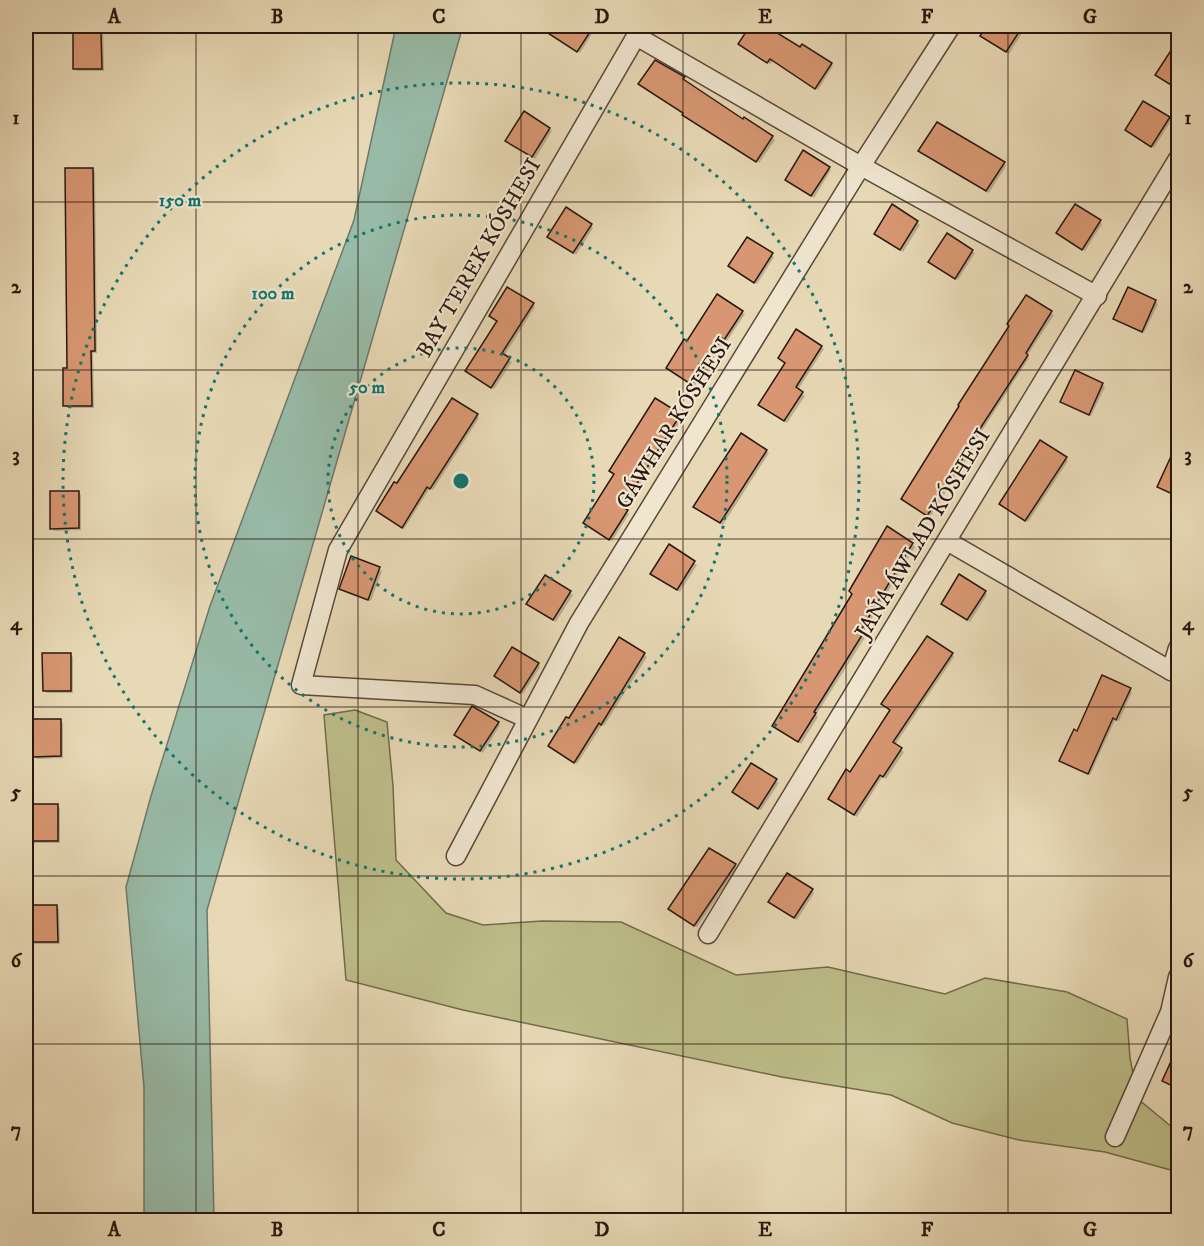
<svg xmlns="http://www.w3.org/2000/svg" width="1204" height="1246" viewBox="0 0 1204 1246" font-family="'IM FELL DW Pica',serif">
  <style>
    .green { fill: #bdbd89; stroke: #736a4c; stroke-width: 1.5 }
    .water { fill: #98bba8; stroke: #6c796b; stroke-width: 1.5 }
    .shadow { fill: #0003 }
    .building { fill: #d89772; stroke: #29170f; stroke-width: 1.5 }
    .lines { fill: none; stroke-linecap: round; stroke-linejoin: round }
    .street-casing { stroke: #594839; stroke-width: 21 }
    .street { stroke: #f0e6d0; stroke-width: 18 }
    .grid { fill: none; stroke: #29170f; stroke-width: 1.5; stroke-opacity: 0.55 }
    .ring { fill: none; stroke: #0f766e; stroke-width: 3; stroke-dasharray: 3 6 }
    .labels { text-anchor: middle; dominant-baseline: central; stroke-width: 4.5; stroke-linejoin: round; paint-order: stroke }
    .street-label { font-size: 22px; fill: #29170f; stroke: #f0e6d0 }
    .centre { fill: #0f766e; stroke: #f0e6d0; stroke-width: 3 }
    .ring-label { font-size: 18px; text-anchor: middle; font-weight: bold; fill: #0f766e; stroke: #f0e6d0; stroke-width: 4.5; stroke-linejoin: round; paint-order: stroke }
    .neatline { fill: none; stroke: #29170f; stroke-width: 2 }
    .grid-label { font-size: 20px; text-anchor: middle; font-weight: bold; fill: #29170f }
  </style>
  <rect width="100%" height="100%" fill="#e8d9b6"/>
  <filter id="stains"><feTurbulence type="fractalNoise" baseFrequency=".00333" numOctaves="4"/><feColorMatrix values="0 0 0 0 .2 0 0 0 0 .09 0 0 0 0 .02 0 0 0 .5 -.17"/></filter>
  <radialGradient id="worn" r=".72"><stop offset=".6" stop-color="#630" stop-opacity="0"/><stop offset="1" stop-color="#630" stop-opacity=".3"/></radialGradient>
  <!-- green -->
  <polygon class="green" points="355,710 387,722 393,786 396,860 446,913 483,925 542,921 621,922 736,975 828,967 945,994 985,978 1067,992 1127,1019 1130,1058 1138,1099 1178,1132 1178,1172 1105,1152 1019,1140 952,1123 891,1095 782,1077 463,1010 346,980 324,715"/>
  <!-- water -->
  <polygon class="water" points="396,26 463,26 207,910 214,1220 144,1220 144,1087 126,887 151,796 210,606 354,220"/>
  <!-- shadow -->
  <g class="shadow">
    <polygon points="81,26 103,26 104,71 77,71 75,69"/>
    <polygon points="554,26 591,26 595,29 580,53 550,32"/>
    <polygon points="699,26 708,26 705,30"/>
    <polygon points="752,26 764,26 800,50 831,64 833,66 818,90 773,61 770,64 740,44"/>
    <polygon points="988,26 1025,26 1026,27 1009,54 982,35"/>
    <polygon points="655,62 684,79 685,83 743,121 772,137 775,140 759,163 686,118"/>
    <polygon points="1169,118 1171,121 1154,148 1129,132"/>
    <polygon points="549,129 552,131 535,159 510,143"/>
    <polygon points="923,153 1004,163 1006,166 989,193"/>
    <polygon points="829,168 831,170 814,198 789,182"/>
    <polygon points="93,169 95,172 97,353 93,353 94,408 67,408 65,405"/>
    <polygon points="1178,202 1178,214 1173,210"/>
    <polygon points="893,206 920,225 903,252 878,236"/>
    <polygon points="1100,222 1102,224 1085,251 1060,235"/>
    <polygon points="591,225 593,228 576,255 551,239"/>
    <polygon points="972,251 975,253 958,280 933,265"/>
    <polygon points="772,255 774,257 757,284 732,268"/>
    <polygon points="1026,297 1054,315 1027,356 1029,358 971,448 973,449 930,517 906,501"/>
    <polygon points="1155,301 1158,304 1144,333 1118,321"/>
    <polygon points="533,304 535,307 504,356 512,362 494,389 470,373"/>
    <polygon points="742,312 745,314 727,341 725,340 695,386 670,370 688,343"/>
    <polygon points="821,347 824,349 798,390 805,396 787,423 763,407"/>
    <polygon points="1102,384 1105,387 1091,416 1062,402"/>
    <polygon points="656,400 683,418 624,510 629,514 612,541 587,525"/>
    <polygon points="477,416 479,418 433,490 430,488 404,529 380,513 397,485"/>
    <polygon points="766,451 769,453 723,525 698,509"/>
    <polygon points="1066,458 1068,461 1028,522 1003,506"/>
    <polygon points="78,492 81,495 81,530 54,531 52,528"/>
    <polygon points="888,529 915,547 863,633 866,636 816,715 818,717 801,744 776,728 854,594"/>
    <polygon points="670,546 697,565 680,592 655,576"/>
    <polygon points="352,558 382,571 371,601 341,589"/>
    <polygon points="546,577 573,595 556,622 531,606"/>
    <polygon points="985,592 987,595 970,622 945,606"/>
    <polygon points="620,639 647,657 604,726 602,725 577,764 550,746 569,721"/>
    <polygon points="952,654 954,657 895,745 904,752 886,779 883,776 857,817 832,801 891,710"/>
    <polygon points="70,655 73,657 73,693 47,693 44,690"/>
    <polygon points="538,664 540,667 523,694 498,678"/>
    <polygon points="1130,690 1132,692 1119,721 1115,720 1090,775 1064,763 1061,761 1078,733"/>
    <polygon points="60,720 63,723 63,758 37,759 34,756"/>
    <polygon points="498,723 500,725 483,753 458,737"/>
    <polygon points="776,781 779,783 761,810 736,794"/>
    <polygon points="57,805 60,808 60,843 34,843 31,841"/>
    <polygon points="735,865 737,868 697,927 672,911"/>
    <polygon points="812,890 814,893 797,920 772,904"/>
    <polygon points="57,906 59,909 60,944 33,944 30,942"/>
  </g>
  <!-- building -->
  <g class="building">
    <polygon points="537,26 594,26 577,52"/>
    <polygon points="750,26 766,26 800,47 802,44 832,63 815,89 770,59 767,63 738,44"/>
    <polygon points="986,26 1023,26 1006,52 980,36"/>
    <polygon points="73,32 101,32 102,69 73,69"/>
    <polygon points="1179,38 1179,90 1155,75"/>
    <polygon points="655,60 685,77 683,79 743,119 744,117 773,136 756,162 682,115 683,113 638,84"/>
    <polygon points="1143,101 1170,117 1151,147 1125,130"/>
    <polygon points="524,111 550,128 532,157 505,141"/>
    <polygon points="937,122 1005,162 986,191 918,151"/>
    <polygon points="803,150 830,167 811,196 785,180"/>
    <polygon points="65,168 93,168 95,351 91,351 92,406 63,406 63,368 67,368"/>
    <polygon points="892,204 918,221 900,250 874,234"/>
    <polygon points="1075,204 1101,220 1082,250 1056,233"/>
    <polygon points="566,207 592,224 573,253 547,237"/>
    <polygon points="947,233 973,250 955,279 928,262"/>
    <polygon points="747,237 773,253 754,283 728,266"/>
    <polygon points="507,287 534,303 502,353 510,358 491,388 465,371 497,321 489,316"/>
    <polygon points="1128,287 1156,300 1142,332 1113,319"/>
    <polygon points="717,294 743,311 724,340 722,338 692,385 666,368 684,339 687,341"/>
    <polygon points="1026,295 1052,311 1026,353 1028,355 970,444 971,445 927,516 901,499 959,406 958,405 1009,326 1007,324"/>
    <polygon points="796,329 822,346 796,387 803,392 784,421 758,405 785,363 778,358"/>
    <polygon points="1075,370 1103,383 1089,415 1060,402"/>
    <polygon points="452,398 478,414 430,489 427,487 402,528 376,511 394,482 397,483"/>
    <polygon points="655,398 681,414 622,507 628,510 609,540 583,523 614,474 609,471"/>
    <polygon points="741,433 767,450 720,523 693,507"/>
    <polygon points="1179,439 1179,497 1157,487"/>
    <polygon points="1040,440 1067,457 1025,521 999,504"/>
    <polygon points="50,491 79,491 79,528 50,529"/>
    <polygon points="887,526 913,543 861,630 864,632 814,712 816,713 798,742 772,726 852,594 849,591"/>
    <polygon points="669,544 695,561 677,590 650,574"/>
    <polygon points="351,556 380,567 368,600 339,589"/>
    <polygon points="959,574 986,591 967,620 941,604"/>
    <polygon points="545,575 571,591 553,620 526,604"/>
    <polygon points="927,636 953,653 893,742 902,748 883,777 880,775 854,815 828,799 846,769 850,772 890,710 881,704"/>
    <polygon points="619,637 645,653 601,725 599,723 574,763 548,746 566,717 569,718"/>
    <polygon points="512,647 539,663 520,693 494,676"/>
    <polygon points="42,653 71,653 71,691 43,691"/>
    <polygon points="1102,675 1131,688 1116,720 1113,718 1088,774 1059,761 1074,729 1077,731"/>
    <polygon points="472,706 499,722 480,751 454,735"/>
    <polygon points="32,719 61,719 61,756 33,757"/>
    <polygon points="751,763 777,779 758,809 732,792"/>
    <rect x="30" y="804" width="28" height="37"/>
    <polygon points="709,848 736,864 694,926 668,909"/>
    <polygon points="787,873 813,889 794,918 768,902"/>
    <polygon points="29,905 57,905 58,942 29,942"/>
    <polygon points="1179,1044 1179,1089 1162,1081"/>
  </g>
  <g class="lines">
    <!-- street casing -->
    <g class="street-casing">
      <g id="street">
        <polyline points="636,36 861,166 1097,296"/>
        <polyline points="947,541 1171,671 1178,672"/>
        <polyline points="1171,671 1178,648"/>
        <polyline points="528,719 475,695 301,685 338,550 642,26"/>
        <polyline points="456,856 579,623 861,166 951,26"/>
        <polyline points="708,934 1178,159"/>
        <polyline points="1115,1137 1170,1012 1178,977"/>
      </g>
    </g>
    <!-- street -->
    <use href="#street" class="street"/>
  </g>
  <!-- grid -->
  <path class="grid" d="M196,26V1220M358,26V1220M521,26V1220M683,26V1220M846,26V1220M1008,26V1220M26,202H1178M26,370H1178M26,539H1178M26,707H1178M26,876H1178M26,1044H1178"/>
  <!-- distance rings -->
  <g class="ring">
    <circle cx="461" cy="481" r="133"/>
    <circle cx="461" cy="481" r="266"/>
    <circle cx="461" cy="481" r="398"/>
  </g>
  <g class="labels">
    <!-- street labels -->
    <g class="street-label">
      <text transform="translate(479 258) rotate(-60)">BAY TEREK KÓSHESI</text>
      <text transform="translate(674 423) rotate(-58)">GÁWHAR KÓSHESI</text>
      <text transform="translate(923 534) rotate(-59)">JAŃA ÁWLAD KÓSHESI</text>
    </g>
  </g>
  <circle cx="461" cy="481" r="9" class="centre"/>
  <g class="ring-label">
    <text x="180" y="206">150 m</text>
    <text x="273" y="299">100 m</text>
    <text x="367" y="393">50 m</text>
  </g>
  <!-- margin -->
  <rect width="1204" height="1246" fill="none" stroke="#e8d9b6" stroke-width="66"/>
  <rect x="33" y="33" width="1138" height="1180" class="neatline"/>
  <g class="grid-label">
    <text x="114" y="23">A</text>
    <text x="277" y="23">B</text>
    <text x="439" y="23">C</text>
    <text x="602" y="23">D</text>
    <text x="765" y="23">E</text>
    <text x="927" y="23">F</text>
    <text x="1090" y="23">G</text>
    <text x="16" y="124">1</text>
    <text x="1188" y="124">1</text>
    <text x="16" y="293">2</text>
    <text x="1188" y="293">2</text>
    <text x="16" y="461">3</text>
    <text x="1188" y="461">3</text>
    <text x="16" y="630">4</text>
    <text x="1188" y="630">4</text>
    <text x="16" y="798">5</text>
    <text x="1188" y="798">5</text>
    <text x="16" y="967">6</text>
    <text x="1188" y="967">6</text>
    <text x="16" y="1136">7</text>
    <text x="1188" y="1136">7</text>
    <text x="114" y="1236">A</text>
    <text x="277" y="1236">B</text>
    <text x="439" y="1236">C</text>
    <text x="602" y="1236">D</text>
    <text x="765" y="1236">E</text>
    <text x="927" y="1236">F</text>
    <text x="1090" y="1236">G</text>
  </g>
  <rect width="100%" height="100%" filter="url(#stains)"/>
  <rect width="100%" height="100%" fill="url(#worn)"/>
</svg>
